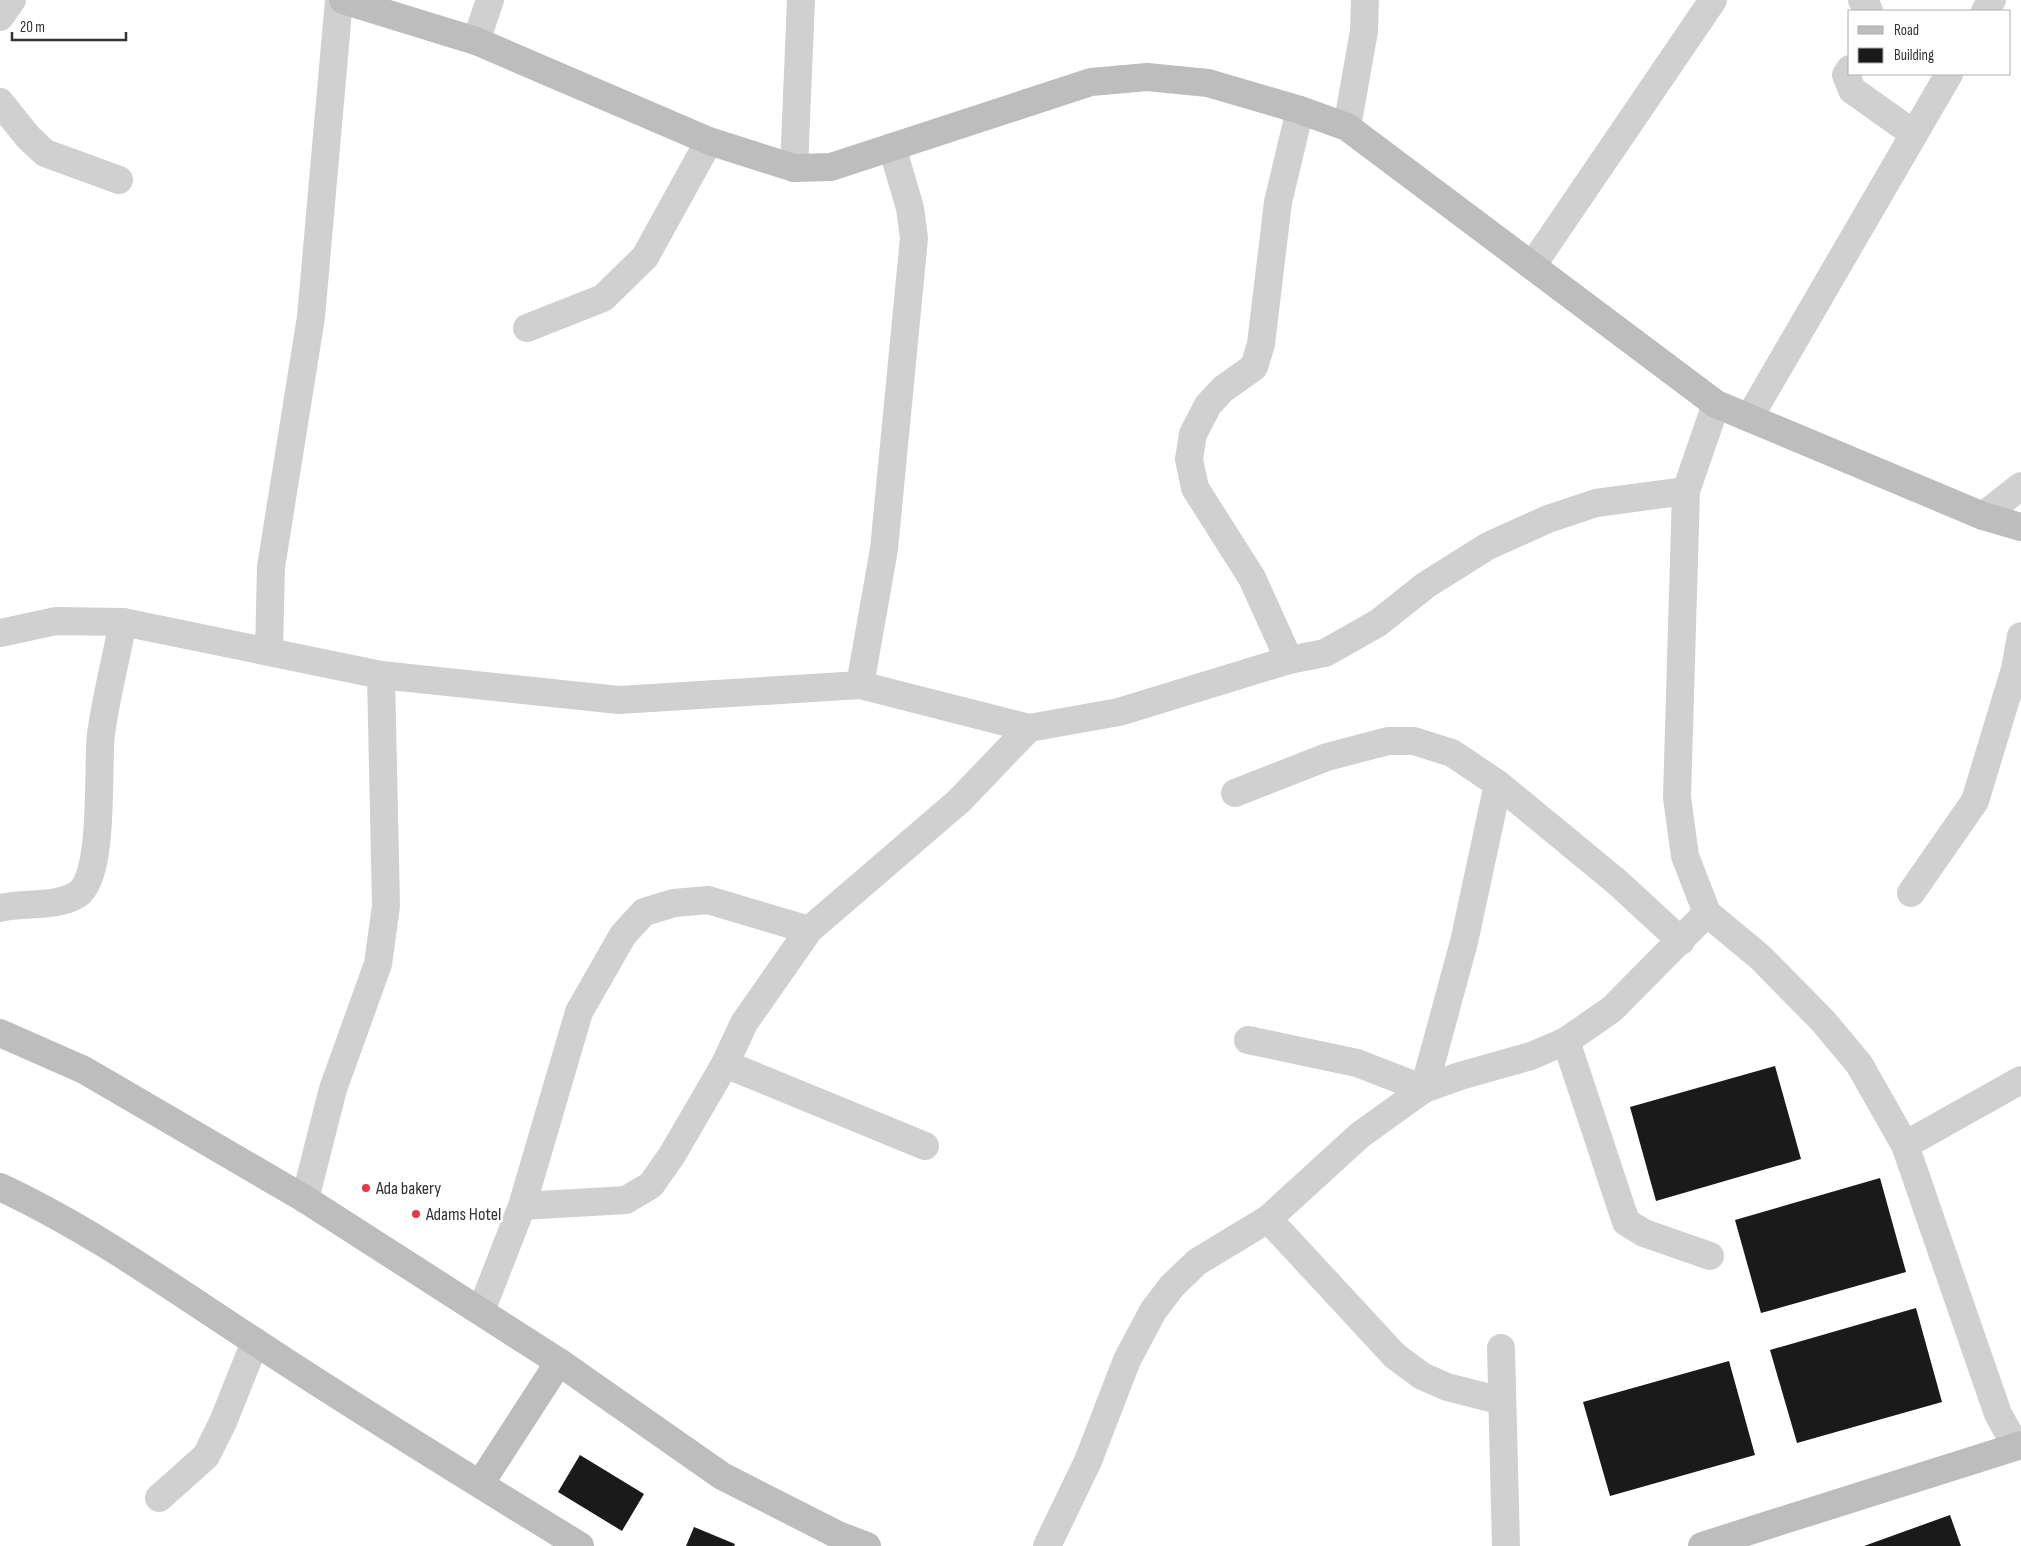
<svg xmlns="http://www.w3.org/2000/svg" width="2021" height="1546" viewBox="0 0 2021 1546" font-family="'Sofia Sans Condensed',sans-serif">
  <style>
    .building { fill: #1a1a1a }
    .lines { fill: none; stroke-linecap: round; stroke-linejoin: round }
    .street { stroke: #d0d0d0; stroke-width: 28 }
    .secondary { stroke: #bdbdbd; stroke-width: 28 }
    .poi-dot { fill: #e63946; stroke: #fff; stroke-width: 2 }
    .labels { text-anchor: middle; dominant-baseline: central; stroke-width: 5; stroke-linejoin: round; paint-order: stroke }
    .poi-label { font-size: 18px; fill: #333; stroke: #fff; text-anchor: start }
  </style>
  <rect width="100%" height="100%" fill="#fff"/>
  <!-- building -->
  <g class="building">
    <polygon points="1775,1066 1801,1159 1656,1201 1630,1107"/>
    <polygon points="1880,1178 1906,1272 1761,1313 1735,1220"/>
    <polygon points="1916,1308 1942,1402 1797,1443 1770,1350"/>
    <polygon points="1729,1361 1755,1455 1610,1496 1583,1402"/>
    <polygon points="580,1455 644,1494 622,1531 558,1492"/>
    <polygon points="1950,1515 1961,1546 1864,1546"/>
    <polygon points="694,1527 735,1544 734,1546 686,1546"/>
  </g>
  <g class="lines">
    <!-- street -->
    <g class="street">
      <polyline points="1862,0 1865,2 1869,11"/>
      <polyline points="1985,11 1992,0"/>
      <polyline points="0,17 12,0"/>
      <polyline points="476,41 490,0"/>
      <polyline points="1850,69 1846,75 1852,90 1914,134"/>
      <polyline points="0,102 28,137 45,153 119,180"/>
      <polyline points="1347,127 1364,31 1365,0"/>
      <polyline points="794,168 801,0"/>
      <polyline points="1532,266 1713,0"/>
      <polyline points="527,328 603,298 645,257 709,141"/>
      <polyline points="1716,404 1686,491 1677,797 1685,856 1707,913 1760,957 1823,1021 1859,1064 1905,1145 1998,1414 2016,1446"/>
      <polyline points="1749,418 1949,74"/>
      <polyline points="1983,516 2021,486"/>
      <polyline points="0,633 56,621 123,622"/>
      <polyline points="269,651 271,567 311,317 339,0"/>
      <polyline points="1289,660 1252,578 1195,488 1189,459 1193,434 1208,405 1223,389 1254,367 1261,344 1278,202 1300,110"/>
      <polyline points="860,685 1029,728 1119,712 1289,660 1325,653 1378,623 1426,585 1488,546 1548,519 1596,503 1686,491"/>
      <polyline points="1235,793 1327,757 1388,741 1414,741 1452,753 1498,784 1617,882 1681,941"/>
      <polyline points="1911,893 1975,801 2015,669 2021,636"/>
      <path d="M0,908C24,902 57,908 78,894C105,876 97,767 101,734C106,697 116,659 123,622L381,675L619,700L860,685L884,549L914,238L910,208L892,147"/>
      <polyline points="809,930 959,801 1029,728"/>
      <polyline points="1248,1040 1357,1063 1424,1089 1464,942 1498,784"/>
      <polyline points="1566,1041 1626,1222 1644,1233 1710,1256"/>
      <polyline points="725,1064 925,1146"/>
      <polyline points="1905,1145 2021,1080"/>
      <polyline points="305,1199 333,1089 378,964 386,906 381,675"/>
      <polyline points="1268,1219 1395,1356 1422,1376 1447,1387 1502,1401"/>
      <polyline points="481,1311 522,1206 579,1012 623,935 644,912 674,903 708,900 809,930 744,1023 725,1064 672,1155 651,1185 626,1200 522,1206"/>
      <polyline points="1501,1348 1506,1546"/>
      <polyline points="159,1498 206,1456 223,1422 255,1342"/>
      <polyline points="1047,1546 1088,1461 1127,1360 1153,1311 1172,1286 1197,1262 1268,1219 1360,1135 1424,1089 1460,1076 1531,1056 1566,1041 1612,1009 1707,913"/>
    </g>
    <!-- secondary -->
    <g class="secondary">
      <polyline points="343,0 476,41 709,141 794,168 831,167 1091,82 1147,77 1208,83 1300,110 1347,127 1716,404 1983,516 2021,527"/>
      <polyline points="0,1033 84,1070 305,1199 559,1362 722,1476 838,1535 867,1546"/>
      <path d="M0,1187C90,1229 171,1287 254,1341C361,1412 471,1479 580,1546"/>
      <polyline points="480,1484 559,1362"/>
      <polyline points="1702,1546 2021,1445"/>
    </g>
  </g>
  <!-- markers -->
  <g class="poi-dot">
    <circle cx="366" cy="1188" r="5"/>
    <circle cx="416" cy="1214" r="5"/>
  </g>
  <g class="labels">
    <!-- poi labels -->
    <g class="poi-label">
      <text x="376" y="1188">Ada bakery</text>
      <text x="426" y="1214">Adams Hotel</text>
    </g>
  </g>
  <!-- legend -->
  <rect x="1848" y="10" width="162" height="65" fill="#ffffff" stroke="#adadad"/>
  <rect x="1858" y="26" width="25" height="8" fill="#bdbdbd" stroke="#adadad"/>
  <text x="1894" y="35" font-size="15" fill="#333333">Road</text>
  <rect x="1858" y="48" width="25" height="15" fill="#1a1a1a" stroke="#adadad"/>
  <text x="1894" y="60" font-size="15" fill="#333333">Building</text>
  <!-- scale -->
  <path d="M12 32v8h114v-8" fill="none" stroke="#333333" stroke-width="2.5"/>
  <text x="20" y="32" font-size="15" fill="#333333" stroke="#ffffff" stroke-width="4" paint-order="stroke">20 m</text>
</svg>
